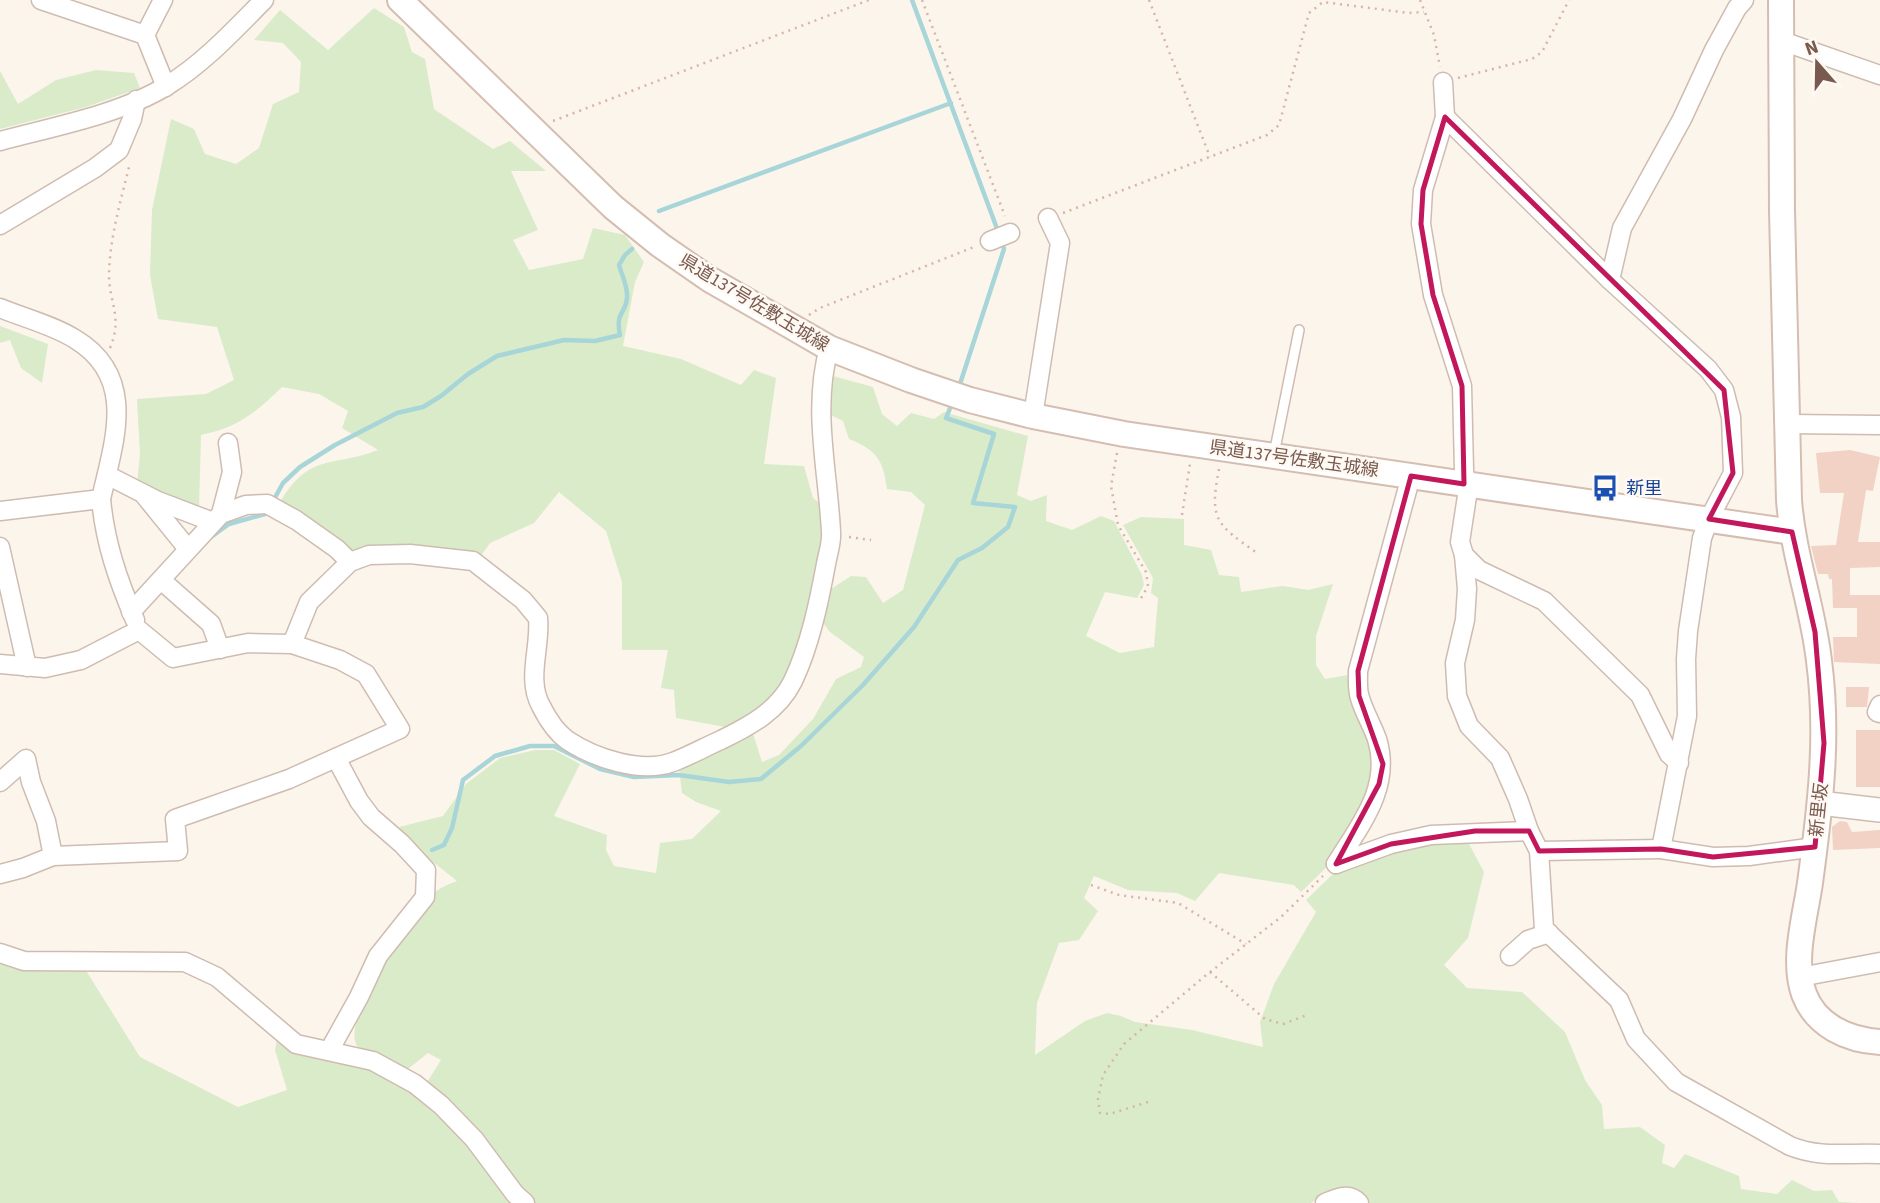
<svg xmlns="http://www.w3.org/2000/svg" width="1880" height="1203" viewBox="0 0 1880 1203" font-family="'Source Sans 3','Noto Sans JP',sans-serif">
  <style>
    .green { fill: #daebca }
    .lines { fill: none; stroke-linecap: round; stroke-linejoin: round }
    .stream { stroke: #a7d5d8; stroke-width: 4.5 }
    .building { fill: #f1d2c5 }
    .service-casing { stroke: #cfbcb1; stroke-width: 12 }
    .minor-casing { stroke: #cfbcb1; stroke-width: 21 }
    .tertiary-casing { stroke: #cfbcb1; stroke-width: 26 }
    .secondary-casing { stroke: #d5beb1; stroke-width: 28 }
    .path { stroke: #d7b5a7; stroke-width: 2.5; stroke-dasharray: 2 5; stroke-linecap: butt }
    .service { stroke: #fff; stroke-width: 9 }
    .minor { stroke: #fff; stroke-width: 18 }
    .tertiary { stroke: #fff; stroke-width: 23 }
    .secondary { stroke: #fff; stroke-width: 24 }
    .marked { fill: none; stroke: #c2185b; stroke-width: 5; stroke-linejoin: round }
    .labels { text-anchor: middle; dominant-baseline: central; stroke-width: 5; stroke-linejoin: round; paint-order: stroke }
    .street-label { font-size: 18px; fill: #785a4f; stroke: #fff9f3 }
    .transit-label { font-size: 18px; fill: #164399; stroke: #fff9f3; text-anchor: start }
  </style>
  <rect width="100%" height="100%" fill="#fcf5ec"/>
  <!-- green -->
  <g class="green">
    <path d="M374,8L404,27L412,52L425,59L434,109L493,149L510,141L546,171H511L538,230L513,240L529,270L583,259L593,228L625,235L644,262L635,282L623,346L681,359L741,385L754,370L776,378L764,464L804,466L813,498L821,504L824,537L814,598L785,678L772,700L731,728L676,718L674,690L661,688L668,650H622V582L606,531L559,492L534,523L490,543L480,557L469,553L372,546L350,553L280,502C311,451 333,468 378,450L342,428L348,411L319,394L282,387C256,412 238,428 201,435L199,509L137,484L140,454L137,399L206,394L234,380L217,327L158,319L150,275L152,210L171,119L194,129L205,154L236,164L259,148L273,104L299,92L301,62L283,43L254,40L280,10L328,50Z"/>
    <polygon points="96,70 134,73 140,88 86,107 0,129 0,71 18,104 56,80"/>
    <polygon points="0,326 48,344 42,383 21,368 10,340 0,343"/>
    <path d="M833,376L873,387L882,414L897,426L911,413L934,419L944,412L1028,436L1017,495L1031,501L1047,495L1046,521L1072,530L1101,516L1114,521L1142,575L1144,585L1137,598L1105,592L1086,636L1120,653L1154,647L1158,598L1151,593L1153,578L1123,525L1141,517L1184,519V545L1211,550L1219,575L1239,577L1241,592L1283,586L1308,590L1333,584L1316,636V665L1325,679L1348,675L1351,699L1377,760L1373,788L1332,862L1301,892L1294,885L1219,873L1195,901L1177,893L1128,890L1094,876L1084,898L1098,911L1079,940L1059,943L1037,1003L1035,1055L1085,1021L1107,1013L1121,1016L1135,1022L1192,1030L1263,1047L1260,1022L1274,984L1316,912L1306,900L1339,868L1400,847L1467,840L1484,872L1468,938L1444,965L1467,988L1522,992L1565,1032L1585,1080L1602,1105L1604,1129L1640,1127L1665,1145L1662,1163L1674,1168L1685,1154L1739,1176L1741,1189L1777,1194L1792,1180L1814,1191L1832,1190L1839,1202L1859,1203H1368L1357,1192L1322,1196L1311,1203H534L517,1187L426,1084L441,1060L428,1053L408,1069C396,1064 360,1055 356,1044C343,1015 412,917 433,894C439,888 449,884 457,881L391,829L443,816L466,784L500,758L535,750H554L580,764L554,816L607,835L606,850L614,866L656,873L660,843L692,839L721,811L696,802L682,793L679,769L753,733L762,762L779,755L813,719L836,679L861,667L864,657L830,632L820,619L828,591L851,576L866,577L883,603L903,590L925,505L911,492L887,489C883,460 877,450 849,439L843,421L829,414V383Z"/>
    <path d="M0,959L85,969L140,1057L238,1107L287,1090L275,1050L277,1040C307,1048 337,1055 366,1066C432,1090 473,1150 516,1203H0Z"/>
  </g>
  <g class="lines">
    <!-- stream -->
    <g class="stream">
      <polyline points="912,0 999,234"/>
      <polyline points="659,211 951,103"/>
      <polyline points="959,387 1004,249 1002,242"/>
      <path d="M272,503L283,483L300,467L335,445L397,413L423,407L441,396L468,374L497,356L564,340L595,341L620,335C615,311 626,314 627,298C628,286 622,276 619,265L625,255L632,249"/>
      <polyline points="211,537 229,524 265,514 268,510"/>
      <polyline points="432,850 444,845 452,828 463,780 495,756 530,746 554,746 600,769 634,777 679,775 729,782 761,779 801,746 862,686 914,627 958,560 982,548 1008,527 1015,507 973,503 994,434 946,418 953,401"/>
    </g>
  </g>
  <!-- building -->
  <g class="building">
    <polygon points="1850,450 1880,457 1873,491 1866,490 1858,542 1880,542 1880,567 1850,568 1850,595 1880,595 1880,664 1834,662 1833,637 1857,637 1857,608 1833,608 1832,579 1829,579 1828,574 1818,574 1811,546 1836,545 1844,493 1820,493 1816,453"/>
    <polygon points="1846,687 1869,687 1867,707 1846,707"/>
    <rect x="1856" y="730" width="24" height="57"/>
    <polygon points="1840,821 1847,822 1852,832 1880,830 1880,848 1833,850 1832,827"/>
  </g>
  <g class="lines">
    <!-- service casing -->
    <g class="service-casing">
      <polyline id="service" points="1274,454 1299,330"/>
    </g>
    <!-- minor casing -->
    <g class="minor-casing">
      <g id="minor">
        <polyline points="41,0 145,35 166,87"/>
        <polyline points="145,35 163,0"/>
        <polyline points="1782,41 1880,75"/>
        <polyline points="1443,82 1445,117 1423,190 1421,224 1433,295 1462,386 1464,470 1467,496 1460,542 1464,555 1479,570 1544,601 1640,695 1669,754 1679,763"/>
        <polyline points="1445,117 1610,280 1708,369 1724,390 1731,417 1733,473 1709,519 1702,538 1688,631 1686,659 1687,716 1661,849 1713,857 1749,856 1815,847"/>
        <path d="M0,141C52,127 122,114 168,85C204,63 234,30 264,0"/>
        <polyline points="0,225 95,168 119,150 132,119 136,100"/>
        <polyline points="990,241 1010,233"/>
        <polyline points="1610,280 1622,228 1682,119 1714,50 1737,8 1744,0"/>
        <path d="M0,308C24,318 53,325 75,339C138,377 114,441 101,499L0,511"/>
        <polyline points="1033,416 1060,243 1048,218"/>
        <polyline points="1787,424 1880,425"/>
        <polyline points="107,475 158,501 213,522"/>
        <polyline points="145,496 188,549"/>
        <path d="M101,499C105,543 118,580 135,620"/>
        <polyline points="221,514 232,472 228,443"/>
        <polyline points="0,547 27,667"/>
        <path d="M1464,555L1467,589L1465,620L1455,663L1457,696L1469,726L1500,758L1518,799L1529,831L1539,851L1544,929L1619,1000L1636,1039L1676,1082L1790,1146C1823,1159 1847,1152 1880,1154"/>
        <polyline points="161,580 211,624 220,649"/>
        <polyline points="131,612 221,514 246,505 267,504 296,520 337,549 350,562"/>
        <path d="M292,644L309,602L350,562L369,555L410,554L473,561L523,600L538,618C541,647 526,679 541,706C547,718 556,732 567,740C594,758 641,774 673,762C689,756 705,747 721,740C750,726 778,711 793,681C810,645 819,602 826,564C828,553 832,542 831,532C828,470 812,409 829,348"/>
        <polyline points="0,664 45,668 81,660 139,630 173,658 248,643 292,644 340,660 366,674 400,729 289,779 175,819 178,851 53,856 23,868 0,874"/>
        <polyline points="1880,705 1877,712 1880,713"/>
        <polyline points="0,782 26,759 31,782 46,821 53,856"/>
        <polyline points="1539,851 1661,849"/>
        <path d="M1336,864C1360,825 1392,787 1377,739C1372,725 1364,712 1360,698C1357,690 1358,680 1358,671L1411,476"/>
        <polyline points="1336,864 1391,844 1431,835 1529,831"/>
        <polyline points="0,953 24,961 185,962 217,977 296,1044 373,1061 415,1084 441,1105 474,1139 515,1194 525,1203"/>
        <polyline points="1510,956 1528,940 1549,933"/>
        <polyline points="1800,977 1880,962"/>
        <polyline points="329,1051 359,997 378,956 425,897 426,870 402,844 371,817 359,801 336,758"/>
        <path d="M1325,1203C1337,1198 1349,1192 1359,1203"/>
      </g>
    </g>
    <!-- tertiary casing -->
    <g class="tertiary-casing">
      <polyline id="tertiary" points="1820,803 1880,810"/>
    </g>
    <!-- secondary casing -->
    <g class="secondary-casing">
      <g id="secondary">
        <polyline points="400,0 613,207 660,245 709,279 829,348 911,380 970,400 1033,416 1124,434 1792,532"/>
        <path d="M1781,0L1782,211L1789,500C1793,555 1813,607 1819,661C1829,736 1820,809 1810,883C1805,918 1792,960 1804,994C1816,1026 1848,1040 1880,1042"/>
      </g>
    </g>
    <!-- path -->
    <g class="path">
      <polyline points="922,0 1005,216"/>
      <polyline points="1149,0 1210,157"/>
      <polyline points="1420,0 1434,35 1440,67"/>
      <polyline points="1458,78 1532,59 1542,52 1569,0"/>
      <polyline points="553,121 869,0"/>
      <polyline points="1063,213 1267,135 1279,125 1309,13 1323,2 1409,13 1424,12"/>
      <polyline points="809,315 820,308 974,247"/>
      <path d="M110,348C123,317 109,303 109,274C110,236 121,200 130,163"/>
      <polyline points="1117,453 1111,486 1118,525 1146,572 1148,586 1139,602"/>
      <path d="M1219,469C1209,520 1216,524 1257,553"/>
      <polyline points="1182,515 1190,464"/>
      <polyline points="849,537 871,540"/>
      <polyline points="1091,885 1119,895 1178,903 1246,944"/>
      <polyline points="1210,972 1265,1019 1283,1024 1307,1015"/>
      <polyline points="1148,1102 1110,1114 1100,1113 1098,1099 1103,1075 1124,1044 1205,976 1281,917 1323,876"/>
    </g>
    <!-- service -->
    <use href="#service" class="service"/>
    <!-- minor -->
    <use href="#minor" class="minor"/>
    <!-- tertiary -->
    <use href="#tertiary" class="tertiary"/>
    <!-- secondary -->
    <use href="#secondary" class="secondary"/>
  </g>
  <!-- marked area -->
  <path class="marked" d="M1445,117L1724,390L1733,473L1709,519L1792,532L1815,632L1824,743L1815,847L1713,857L1661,849L1539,851L1529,831H1475L1391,844L1336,864L1379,784L1383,764L1359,696L1358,671L1411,476L1464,484L1462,386L1433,295L1421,224L1423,190Z"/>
  <!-- icons -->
  <defs>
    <g id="bus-bare" transform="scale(2.1)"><path d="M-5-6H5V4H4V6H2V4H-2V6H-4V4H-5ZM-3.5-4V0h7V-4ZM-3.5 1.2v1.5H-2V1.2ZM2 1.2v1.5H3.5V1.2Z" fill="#1a4fb4" stroke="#fff9f3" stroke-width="2.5" paint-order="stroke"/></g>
  </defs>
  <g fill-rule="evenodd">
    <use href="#bus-bare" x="1605" y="488"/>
  </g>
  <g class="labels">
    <!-- street labels -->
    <g class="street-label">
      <text transform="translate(754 303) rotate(31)">県道137号佐敷玉城線</text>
      <text transform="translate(1294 459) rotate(8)">県道137号佐敷玉城線</text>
      <text transform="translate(1819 810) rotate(-84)">新里坂</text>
    </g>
    <!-- transit labels -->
    <g class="transit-label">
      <text x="1626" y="488">新里</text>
    </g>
  </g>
  <!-- north arrow -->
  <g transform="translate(1817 63) rotate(340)" stroke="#fff9f3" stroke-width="5" paint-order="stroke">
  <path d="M0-5L12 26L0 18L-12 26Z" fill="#785a4f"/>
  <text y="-10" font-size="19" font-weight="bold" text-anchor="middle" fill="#785a4f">N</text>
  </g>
</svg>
